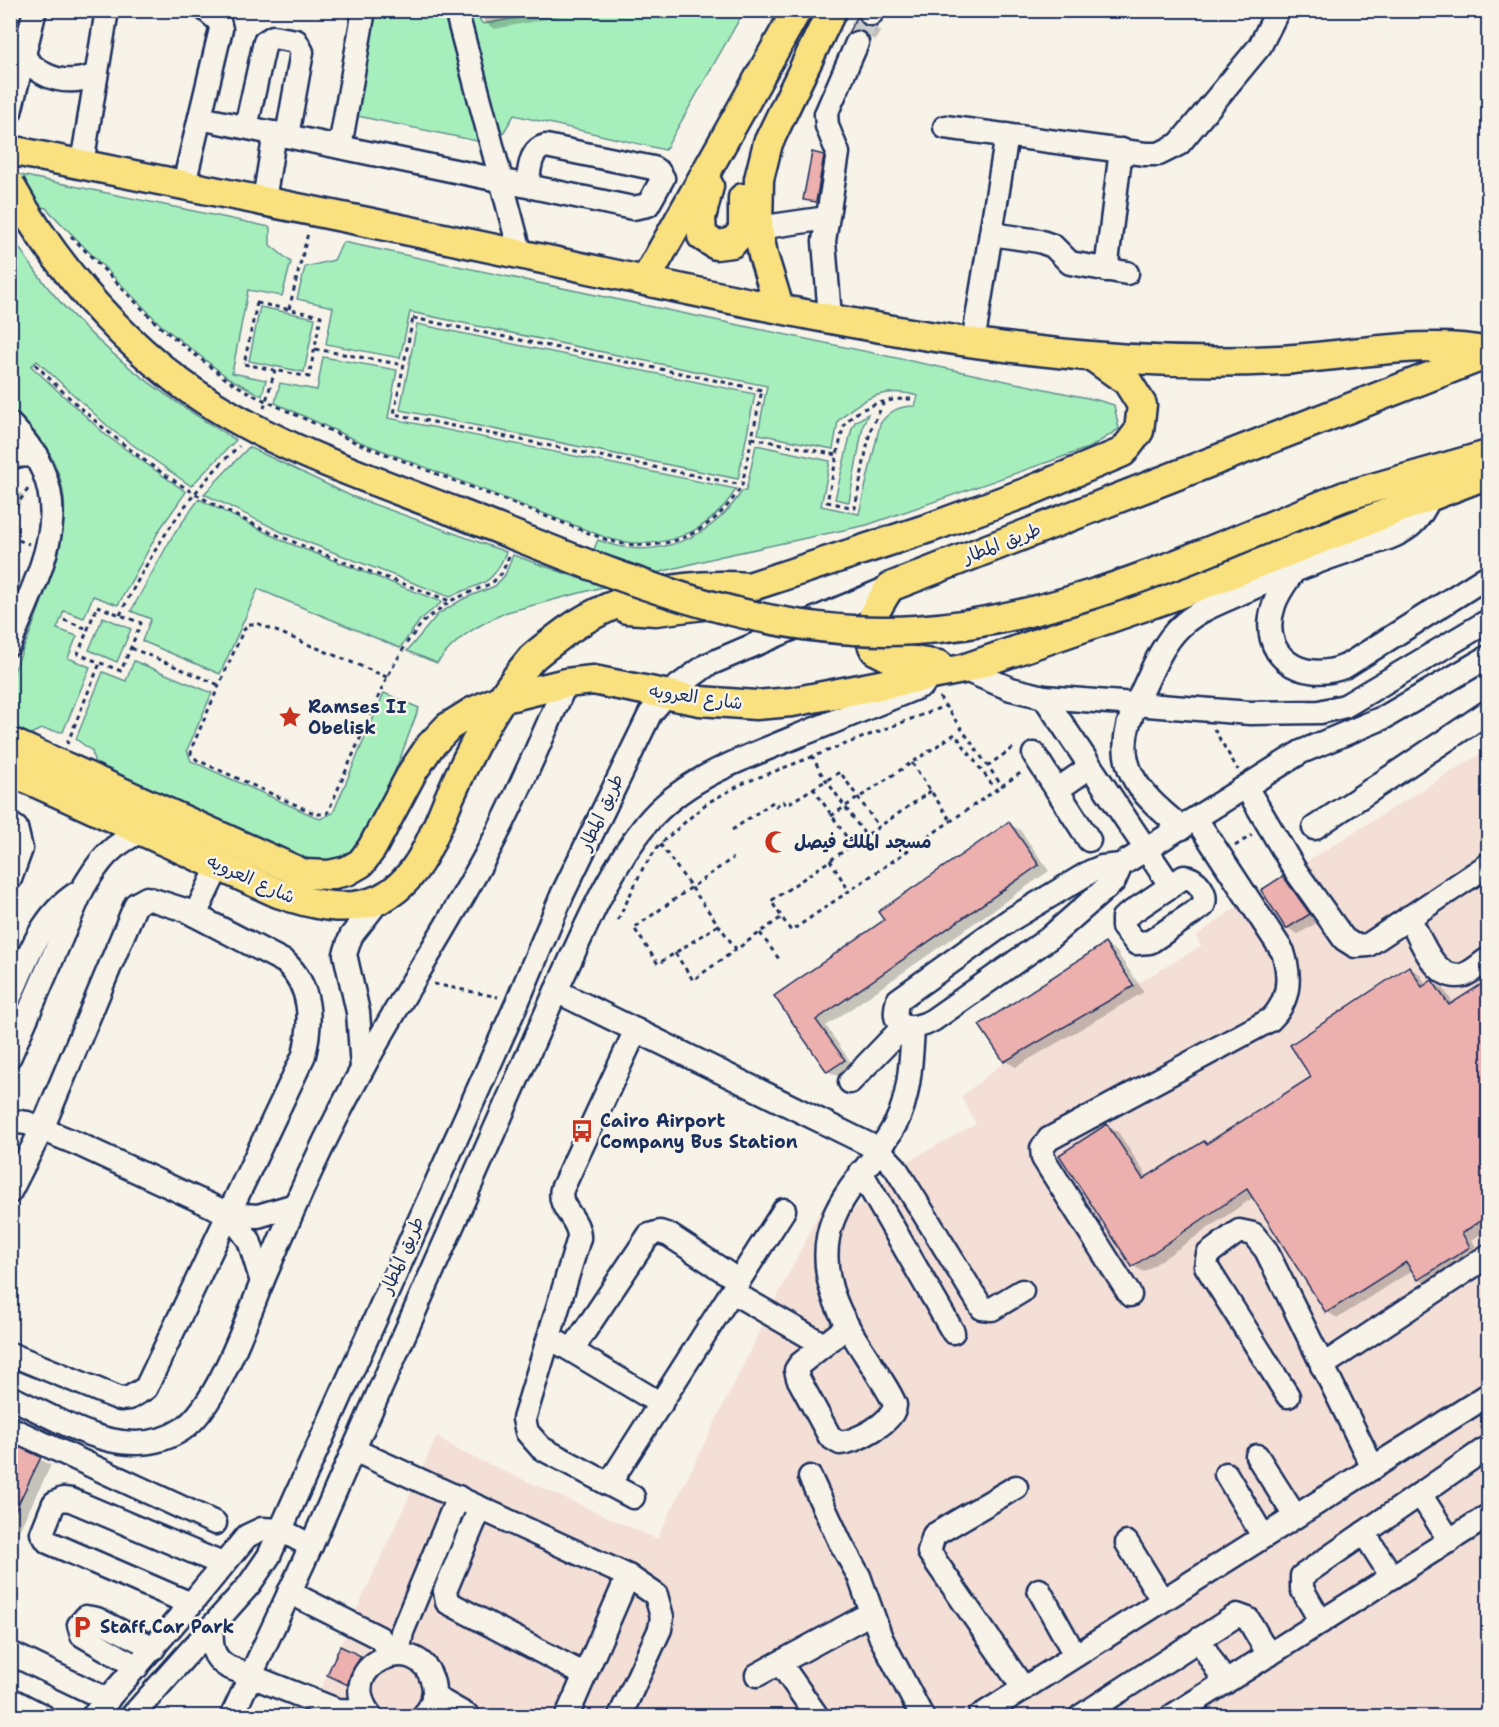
<svg xmlns="http://www.w3.org/2000/svg" width="1499" height="1727" viewBox="0 0 1499 1727" font-family="'Shantell Sans','Playpen Sans Arabic',sans-serif">
  <style>
    .built { fill: #f4dfd7 }
    .green { fill: #a6efbd; stroke: #608f8e; stroke-width: 1.5 }
    .shadow { fill: #0003 }
    .building { fill: #ecb0ae; stroke: #1b2f5e; stroke-width: 1.5 }
    .lines { fill: none; stroke-linecap: round; stroke-linejoin: round }
    .minor-tunnel { stroke: #cbcccc; stroke-width: 22; stroke-dasharray: 22 11; stroke-linecap: butt }
    .minor-casing { stroke: #1b2f5e; stroke-width: 27 }
    .major-casing { stroke: #1b2f5e; stroke-width: 33 }
    .path { stroke: #1b2f5e; stroke-width: 3; stroke-dasharray: 4.5 4.5; stroke-linecap: butt }
    .minor { stroke: #f7f3e8; stroke-width: 22 }
    .major { stroke: #fae180; stroke-width: 28 }
    .major-bridge-casing { stroke: #1b2f5e; stroke-width: 33; stroke-linecap: butt }
    .major-bridge { stroke: #fae180; stroke-width: 28 }
    .labels { text-anchor: middle; dominant-baseline: central; stroke-width: 5; stroke-linejoin: round; paint-order: stroke }
    .street-label { font-size: 18px; fill: #1b2f5e; stroke: #f7f3e8 }
    .poi-label { font-size: 18px; font-weight: bold; fill: #1b2f5e; stroke: #f7f3e8; text-anchor: start }
  </style>
  <rect width="100%" height="100%" fill="#f7f3e8"/>
  <filter id="ink" filterUnits="userSpaceOnUse"><feTurbulence type="fractalNoise" baseFrequency=".0167" numOctaves="2"/><feDisplacementMap in="SourceGraphic" scale="12" xChannelSelector="R" yChannelSelector="G"/><feConvolveMatrix kernelMatrix="1 2 1 2 8 2 1 2 1" color-interpolation-filters="sRGB"/></filter>
  <g filter="url(#ink)">
    <!-- built -->
    <polygon class="built" points="1488,749 1488,1716 309,1716 327,1675 348,1685 361,1656 340,1646 437,1436 461,1452 657,1539 822,1207 836,1226 903,1164 976,1124 961,1097 1004,1062 1201,946 1196,936 1261,890"/>
    <!-- green -->
    <g class="green">
      <polygon points="356,11 473,11 483,24 553,11 744,11 665,150 514,115 496,145 333,111"/>
      <path d="M11,173L270,227V245L291,262L282,296L248,290L232,373L266,380L262,396L227,377L161,325L46,208L33,205C24,210 13,214 12,226C10,239 22,251 29,262C80,337 159,394 236,440L191,486L112,430L37,361L31,366L107,436L186,492L160,529L118,605L93,596L84,618L64,611L57,629L77,636L68,658L90,667L63,732L41,729L29,735L11,726C11,713 9,698 11,684C13,668 24,649 30,633C64,541 94,484 11,407Z"/>
      <path d="M343,242L1097,400L1114,405L1119,429L1091,447L867,525L718,557L507,612C476,626 458,636 437,663L407,651L438,614L463,599L495,586L505,575L513,555L581,579L598,540C653,562 711,540 742,491H746L756,445L830,461L821,506L859,514L880,424C889,411 899,406 915,406L918,396C886,386 860,398 838,421L833,449L758,434L767,386L410,312L400,358L326,344L333,307L297,299L305,267L334,260Z"/>
      <polygon points="260,307 315,318 304,372 249,361"/>
      <polygon points="417,324 755,394 738,479 400,410"/>
      <path d="M323,357L397,370L388,418L736,489C709,535 658,553 607,538L358,441L275,403L280,383L317,390Z"/>
      <polygon points="868,414 863,426 849,502 835,499 852,428 855,422"/>
      <path d="M249,447L351,496L506,552C491,589 481,581 450,597L286,534L204,494Z"/>
      <polygon points="199,499 283,541 442,602 420,620 400,648 258,589 220,674 142,641 151,619 131,611 172,537"/>
      <polygon points="103,617 131,629 117,662 89,650"/>
      <path d="M134,661L212,693L187,750L191,761L320,819L333,813L384,693L419,708C405,742 381,819 358,844C345,859 325,862 307,861L95,765L92,751L76,739L103,672L126,681Z"/>
    </g>
    <!-- shadow -->
    <g class="shadow">
      <polygon points="265,10 281,10 270,13"/>
      <polygon points="481,10 593,10 495,29 485,23"/>
      <polygon points="858,17 867,28 881,30 875,41 866,33 855,35 850,32"/>
      <polygon points="824,156 828,159 821,204 805,199"/>
      <polygon points="10,488 24,495 10,528"/>
      <polygon points="1009,824 1020,830 1049,871 826,1026 854,1067 839,1077 828,1071 776,997 886,921"/>
      <polygon points="1283,878 1294,884 1320,921 1298,934 1287,928"/>
      <polygon points="1106,945 1116,951 1144,992 1016,1067 1005,1061"/>
      <polygon points="1409,968 1420,974 1426,985 1432,982 1443,988 1454,1004 1488,982 1488,1229 1472,1240 1480,1253 1430,1285 1419,1279 1413,1270 1338,1318 1327,1312 1254,1197 1144,1272 1133,1266 1107,1126 1118,1132 1148,1178 1204,1142 1208,1145 1313,1078"/>
      <polygon points="10,1441 14,1446 51,1465 10,1549"/>
      <polygon points="341,1648 365,1660 353,1686 334,1678"/>
    </g>
    <!-- building -->
    <g class="building">
      <polygon points="858,15 862,24 868,27 877,26 870,39 862,30 848,33"/>
      <polygon points="812,152 824,155 816,202 803,200"/>
      <polygon points="1009,822 1039,865 816,1020 845,1060 827,1072 774,996 884,920 878,912"/>
      <polygon points="1283,876 1310,914 1286,929 1261,890"/>
      <polygon points="1105,943 1134,986 1004,1062 979,1025"/>
      <polygon points="1409,966 1422,987 1432,980 1449,1005 1488,980 1488,1216 1462,1233 1470,1247 1418,1280 1406,1262 1326,1313 1247,1189 1132,1267 1059,1155 1107,1124 1143,1179 1204,1141 1206,1144 1311,1077 1290,1045"/>
      <polygon points="10,1443 41,1457 10,1521"/>
      <polygon points="340,1646 361,1656 350,1675 348,1685 327,1675"/>
    </g>
    <g class="lines">
      <!-- minor-tunnel -->
      <polyline class="minor-tunnel" points="857,43 871,14"/>
      <!-- minor casing -->
      <g class="minor-casing">
        <g id="minor">
          <polyline points="456,10 521,255"/>
          <polyline points="871,14 872,10"/>
          <path d="M24,57C43,80 68,86 96,75"/>
          <polyline points="10,112 35,10"/>
          <path d="M200,118L633,208L648,205L663,178L659,172L653,168L546,146C529,150 530,170 527,185"/>
          <polyline points="246,127 265,42 273,37 296,41 302,52 287,136"/>
          <polyline points="945,127 1145,154 1159,154 1179,144 1260,46 1278,10"/>
          <polyline points="340,147 364,10"/>
          <polyline points="82,164 107,10"/>
          <polyline points="184,184 221,29 219,21 206,10"/>
          <polyline points="264,200 275,133"/>
          <polyline points="758,228 827,218"/>
          <polyline points="991,234 1039,241 1053,246 1070,263 1127,273"/>
          <polyline points="1106,270 1121,150"/>
          <polyline points="830,317 824,241 838,153 827,126 826,114 857,43"/>
          <polyline points="973,343 1007,135"/>
          <path d="M10,424C84,499 43,561 10,644"/>
          <polyline points="10,456 37,455"/>
          <path d="M1295,569C1288,580 1278,592 1274,605C1257,655 1301,685 1346,666L1488,576"/>
          <polyline points="956,671 963,669 1011,689 1044,697 1250,713 1320,712 1345,706 1488,621"/>
          <polyline points="1044,697 1170,885"/>
          <polyline points="1034,754 1089,840"/>
          <polyline points="1246,787 1295,870 1344,939 1355,946 1368,945 1488,865"/>
          <polyline points="1057,790 1090,767"/>
          <polyline points="10,824 16,828 21,849 10,879"/>
          <path d="M1182,828C1136,791 1108,762 1137,702C1149,678 1160,646 1180,627C1196,611 1219,603 1239,594C1277,577 1315,562 1354,549C1371,543 1394,539 1409,527C1420,519 1426,505 1432,494"/>
          <polyline points="1314,828 1488,712"/>
          <path d="M1121,865L1114,881L1048,939L933,1020C913,1032 888,1031 898,1000L1010,920L1090,872L1102,867Z"/>
          <polyline points="1121,865 1301,752 1385,717 1488,657"/>
          <path d="M1184,877C1197,878 1209,894 1203,906L1150,942L1136,943L1123,927V918Z"/>
          <polyline points="195,915 219,865"/>
          <path d="M1409,917C1420,937 1434,983 1464,975C1472,972 1481,964 1488,959"/>
          <polyline points="556,991 878,1149 895,1167 982,1308 992,1309 1022,1291"/>
          <path d="M10,997C29,956 41,913 82,890"/>
          <path d="M10,1056L82,890C100,859 111,845 144,830"/>
          <polyline points="362,1068 358,1012 345,954 351,936 380,899"/>
          <polyline points="850,1082 903,1027"/>
          <polyline points="10,1121 27,1123 78,1144 229,1214 258,1216 295,1205"/>
          <polyline points="861,1172 953,1332"/>
          <path d="M10,1192L42,1129L136,904L147,898L185,910L285,962C312,987 312,1021 304,1055L146,1388L129,1398L120,1399L10,1354"/>
          <polyline points="229,1214 249,1240 262,1282"/>
          <polyline points="732,1292 824,1345"/>
          <path d="M1130,1295L1043,1158L1042,1148L1049,1139L1270,1020C1290,1001 1291,977 1283,952L1196,819"/>
          <path d="M848,1326L800,1364L796,1370L798,1378L830,1437L840,1443C856,1442 894,1422 895,1405C891,1394 883,1383 877,1373C859,1344 836,1314 829,1280C814,1207 866,1180 896,1123C910,1096 911,1059 913,1029"/>
          <polyline points="559,1343 661,1404"/>
          <polyline points="572,1350 649,1235 660,1232 669,1235 739,1281"/>
          <polyline points="1322,1366 1488,1256"/>
          <polyline points="1288,1396 1206,1266 1208,1254 1239,1231 1253,1234 1266,1250 1373,1468"/>
          <path d="M10,1397C63,1421 127,1466 183,1429C219,1404 247,1317 265,1275C295,1205 326,1133 364,1066C406,989 455,916 495,838C521,788 543,735 566,683"/>
          <polyline points="10,1428 215,1523"/>
          <polyline points="354,1450 628,1576 656,1595 662,1617 660,1629 620,1716"/>
          <polyline points="1257,1456 1295,1516"/>
          <polyline points="1226,1474 1263,1536"/>
          <polyline points="810,1477 840,1542 859,1576 881,1638 922,1716"/>
          <polyline points="609,1484 784,1210"/>
          <polyline points="1016,1487 934,1535 929,1552 1024,1689"/>
          <polyline points="1420,1494 1450,1541"/>
          <path d="M633,1497L541,1448L527,1432L524,1419L579,1238C580,1218 557,1209 562,1189L636,1030"/>
          <polyline points="480,1508 445,1591 447,1602 585,1675"/>
          <polyline points="1364,1533 1392,1577"/>
          <polyline points="1127,1543 1162,1600"/>
          <polyline points="1039,1590 1075,1655"/>
          <polyline points="289,1592 380,1638 390,1655"/>
          <polyline points="191,1604 48,1542 42,1533 54,1503 63,1499 71,1500 222,1564"/>
          <polyline points="1321,1622 1302,1589 1302,1576 1488,1447"/>
          <path d="M212,1626C211,1644 211,1657 228,1667L337,1710L367,1711"/>
          <polyline points="1199,1639 1225,1683"/>
          <polyline points="10,1653 108,1700"/>
          <polyline points="398,1655 402,1632 458,1497"/>
          <polyline points="780,1663 817,1716"/>
          <polyline points="137,1667 82,1635 79,1625 86,1617 97,1619 154,1648"/>
          <polyline points="757,1675 871,1613"/>
          <polyline points="433,1696 468,1716"/>
          <polyline points="10,1699 43,1716"/>
          <polyline points="93,1716 191,1604 247,1536 262,1529 281,1530 311,1546"/>
          <polyline points="132,1716 249,1585 269,1556 517,1003 563,893 650,714 666,695 707,665 890,587"/>
          <path d="M232,1716L311,1546L556,991C583,934 607,872 647,823C686,776 746,758 800,735C841,719 882,702 923,685"/>
          <path d="M371,1716C330,1666 419,1626 433,1683C436,1695 432,1707 423,1716"/>
          <polyline points="567,1716 628,1576"/>
          <polyline points="980,1716 1488,1395"/>
          <polyline points="1081,1716 1237,1615 1248,1619 1269,1655"/>
          <polyline points="1172,1716 1488,1516"/>
        </g>
      </g>
      <!-- major casing -->
      <g class="major-casing">
        <g id="major">
          <path d="M10,150C193,186 375,223 557,262C711,295 874,332 1030,350C1113,360 1196,364 1279,360C1345,357 1424,338 1488,352"/>
          <polyline points="709,186 701,218 702,236 716,245 732,243 743,231 743,198"/>
          <polyline points="645,281 797,10"/>
          <polyline points="779,307 763,255 758,228 759,179 768,143 832,10"/>
          <polyline points="1345,496 1488,455"/>
          <polyline points="627,609 656,611 704,605 749,587 932,527 1025,493 1123,452 1139,431 1142,405 1127,381 1093,357"/>
          <path d="M939,665L889,657L875,650C862,629 878,605 890,587L1488,354"/>
          <polyline points="10,742 304,874 329,875 347,871 361,863 372,848 413,771 430,746 448,727 472,712 501,699 566,683 593,680 700,701 756,705 792,702 963,669 1171,597 1488,474"/>
          <path d="M10,771L278,893C309,904 348,914 380,899C420,880 434,833 450,796C471,748 497,699 531,659C538,652 548,645 556,639C611,595 680,582 749,587"/>
        </g>
      </g>
      <!-- path -->
      <g class="path">
        <path d="M71,236L159,326L226,379L255,396L357,443L607,540C662,556 713,535 742,485"/>
        <polygon points="257,303 321,316 309,377 244,364"/>
        <polyline points="289,309 308,233"/>
        <polygon points="413,318 762,390 742,485 394,414"/>
        <polyline points="315,349 404,365"/>
        <path d="M35,364C83,413 135,458 194,493C274,540 364,569 450,601"/>
        <path d="M884,402L870,431L855,508L827,502L843,428C853,407 888,398 911,399"/>
        <polyline points="264,408 275,370"/>
        <polyline points="752,438 837,455"/>
        <polyline points="10,515 28,489"/>
        <polyline points="10,537 29,544"/>
        <polygon points="97,606 141,623 121,671 78,654"/>
        <path d="M120,615C151,552 187,494 239,446"/>
        <polyline points="64,620 88,629"/>
        <polyline points="131,648 219,685"/>
        <polyline points="387,677 259,624 249,624 243,631 192,747 191,754 197,760 316,814 327,814 387,677 408,641 423,622 450,601 492,583 502,573 509,556"/>
        <polyline points="939,697 1002,786"/>
        <polyline points="1214,729 1238,770"/>
        <polyline points="67,744 100,663"/>
        <polyline points="812,755 821,773 866,836"/>
        <polyline points="912,763 951,821"/>
        <polyline points="987,766 1016,746"/>
        <polyline points="813,788 852,845"/>
        <polyline points="931,791 771,901 791,931 1022,772"/>
        <polyline points="831,816 955,734 996,790"/>
        <polyline points="732,830 773,802 776,806 783,801 786,805 840,772 879,827"/>
        <polyline points="660,844 736,949"/>
        <polyline points="1235,846 1252,835"/>
        <polyline points="830,860 849,891"/>
        <polyline points="618,920 643,868 660,844 707,803 744,783 945,706"/>
        <polyline points="718,925 658,964 634,928 733,858"/>
        <polyline points="760,933 779,959"/>
        <polyline points="675,953 693,980 782,917"/>
        <polyline points="434,984 498,997"/>
      </g>
      <!-- minor -->
      <use href="#minor" class="minor"/>
      <!-- major -->
      <use href="#major" class="major"/>
      <!-- major-bridge casing -->
      <g class="major-bridge-casing">
        <path id="major-bridge" d="M10,185C52,260 107,326 175,379C258,442 357,474 453,511C603,569 751,640 915,630C1064,621 1207,550 1345,496"/>
      </g>
      <!-- major-bridge -->
      <use href="#major-bridge" class="major-bridge"/>
    </g>
  </g>
  <!-- icons -->
  <defs>
    <g id="sight-bare" transform="scale(1.8)"><path d="M0-6L1.8-2.2L6-1.7L2.9 1.2L3.7 5.4L0 3.3L-3.7 5.4L-2.9 1.2L-6-1.7L-1.8-2.2Z" fill="#c8321e" stroke="#f7f3e8" stroke-width="2.5" paint-order="stroke"/></g>
    <g id="mosque-bare" transform="scale(1.8)"><path d="M3.5-4.9A6 6 0 1 0 3.5 4.9A5 5 0 1 1 3.5-4.9Z" fill="#c8321e" stroke="#f7f3e8" stroke-width="2.5" paint-order="stroke"/></g>
    <g id="bus-bare" transform="scale(1.8)"><path d="M-5-6H5V4H4V6H2V4H-2V6H-4V4H-5ZM-3.5-4V0h7V-4ZM-3.5 1.2v1.5H-2V1.2ZM2 1.2v1.5H3.5V1.2Z" fill="#c8321e" stroke="#f7f3e8" stroke-width="2.5" paint-order="stroke"/></g>
    <g id="parking-bare" transform="scale(1.8)"><path d="M-3.5-5.5H1a3.5 3.5 0 0 1 0 7H-1V5.5H-3.5ZM-1-3.4V-.6H.8a1.4 1.4 0 0 0 0-2.8Z" fill="#c8321e" stroke="#f7f3e8" stroke-width="2.5" paint-order="stroke"/></g>
  </defs>
  <g fill-rule="evenodd">
    <use href="#sight-bare" x="290" y="717"/>
    <use href="#mosque-bare" x="776" y="842"/>
    <use href="#bus-bare" x="582" y="1131"/>
    <use href="#parking-bare" x="82" y="1627"/>
  </g>
  <g class="labels">
    <!-- street labels -->
    <g class="street-label">
      <text transform="translate(1002 543) rotate(-21)">طريق المطار</text>
      <text transform="translate(696 697) rotate(8)">شارع العروبه</text>
      <text transform="translate(601 812) rotate(-65)">طريق المطار</text>
      <text transform="translate(251 879) rotate(24)">شارع العروبه</text>
      <text transform="translate(402 1255) rotate(-66)">طريق المطار</text>
    </g>
    <!-- poi labels -->
    <g class="poi-label">
      <text x="308" y="707">Ramses II<tspan x="308" dy="21">Obelisk</tspan></text>
      <text x="794" y="842">مسجد الملك فيصل</text>
      <text x="600" y="1121">Cairo Airport<tspan x="600" dy="21">Company Bus Station</tspan></text>
      <text x="100" y="1627">Staff Car Park</text>
    </g>
  </g>
  <!-- margin -->
  <rect width="1499" height="1727" fill="none" stroke="#f7f3e8" stroke-width="36"/>
  <rect x="18" y="18" width="1463" height="1691" fill="none" stroke="#1b2f5e" stroke-width="2" filter="url(#ink)"/>
</svg>
